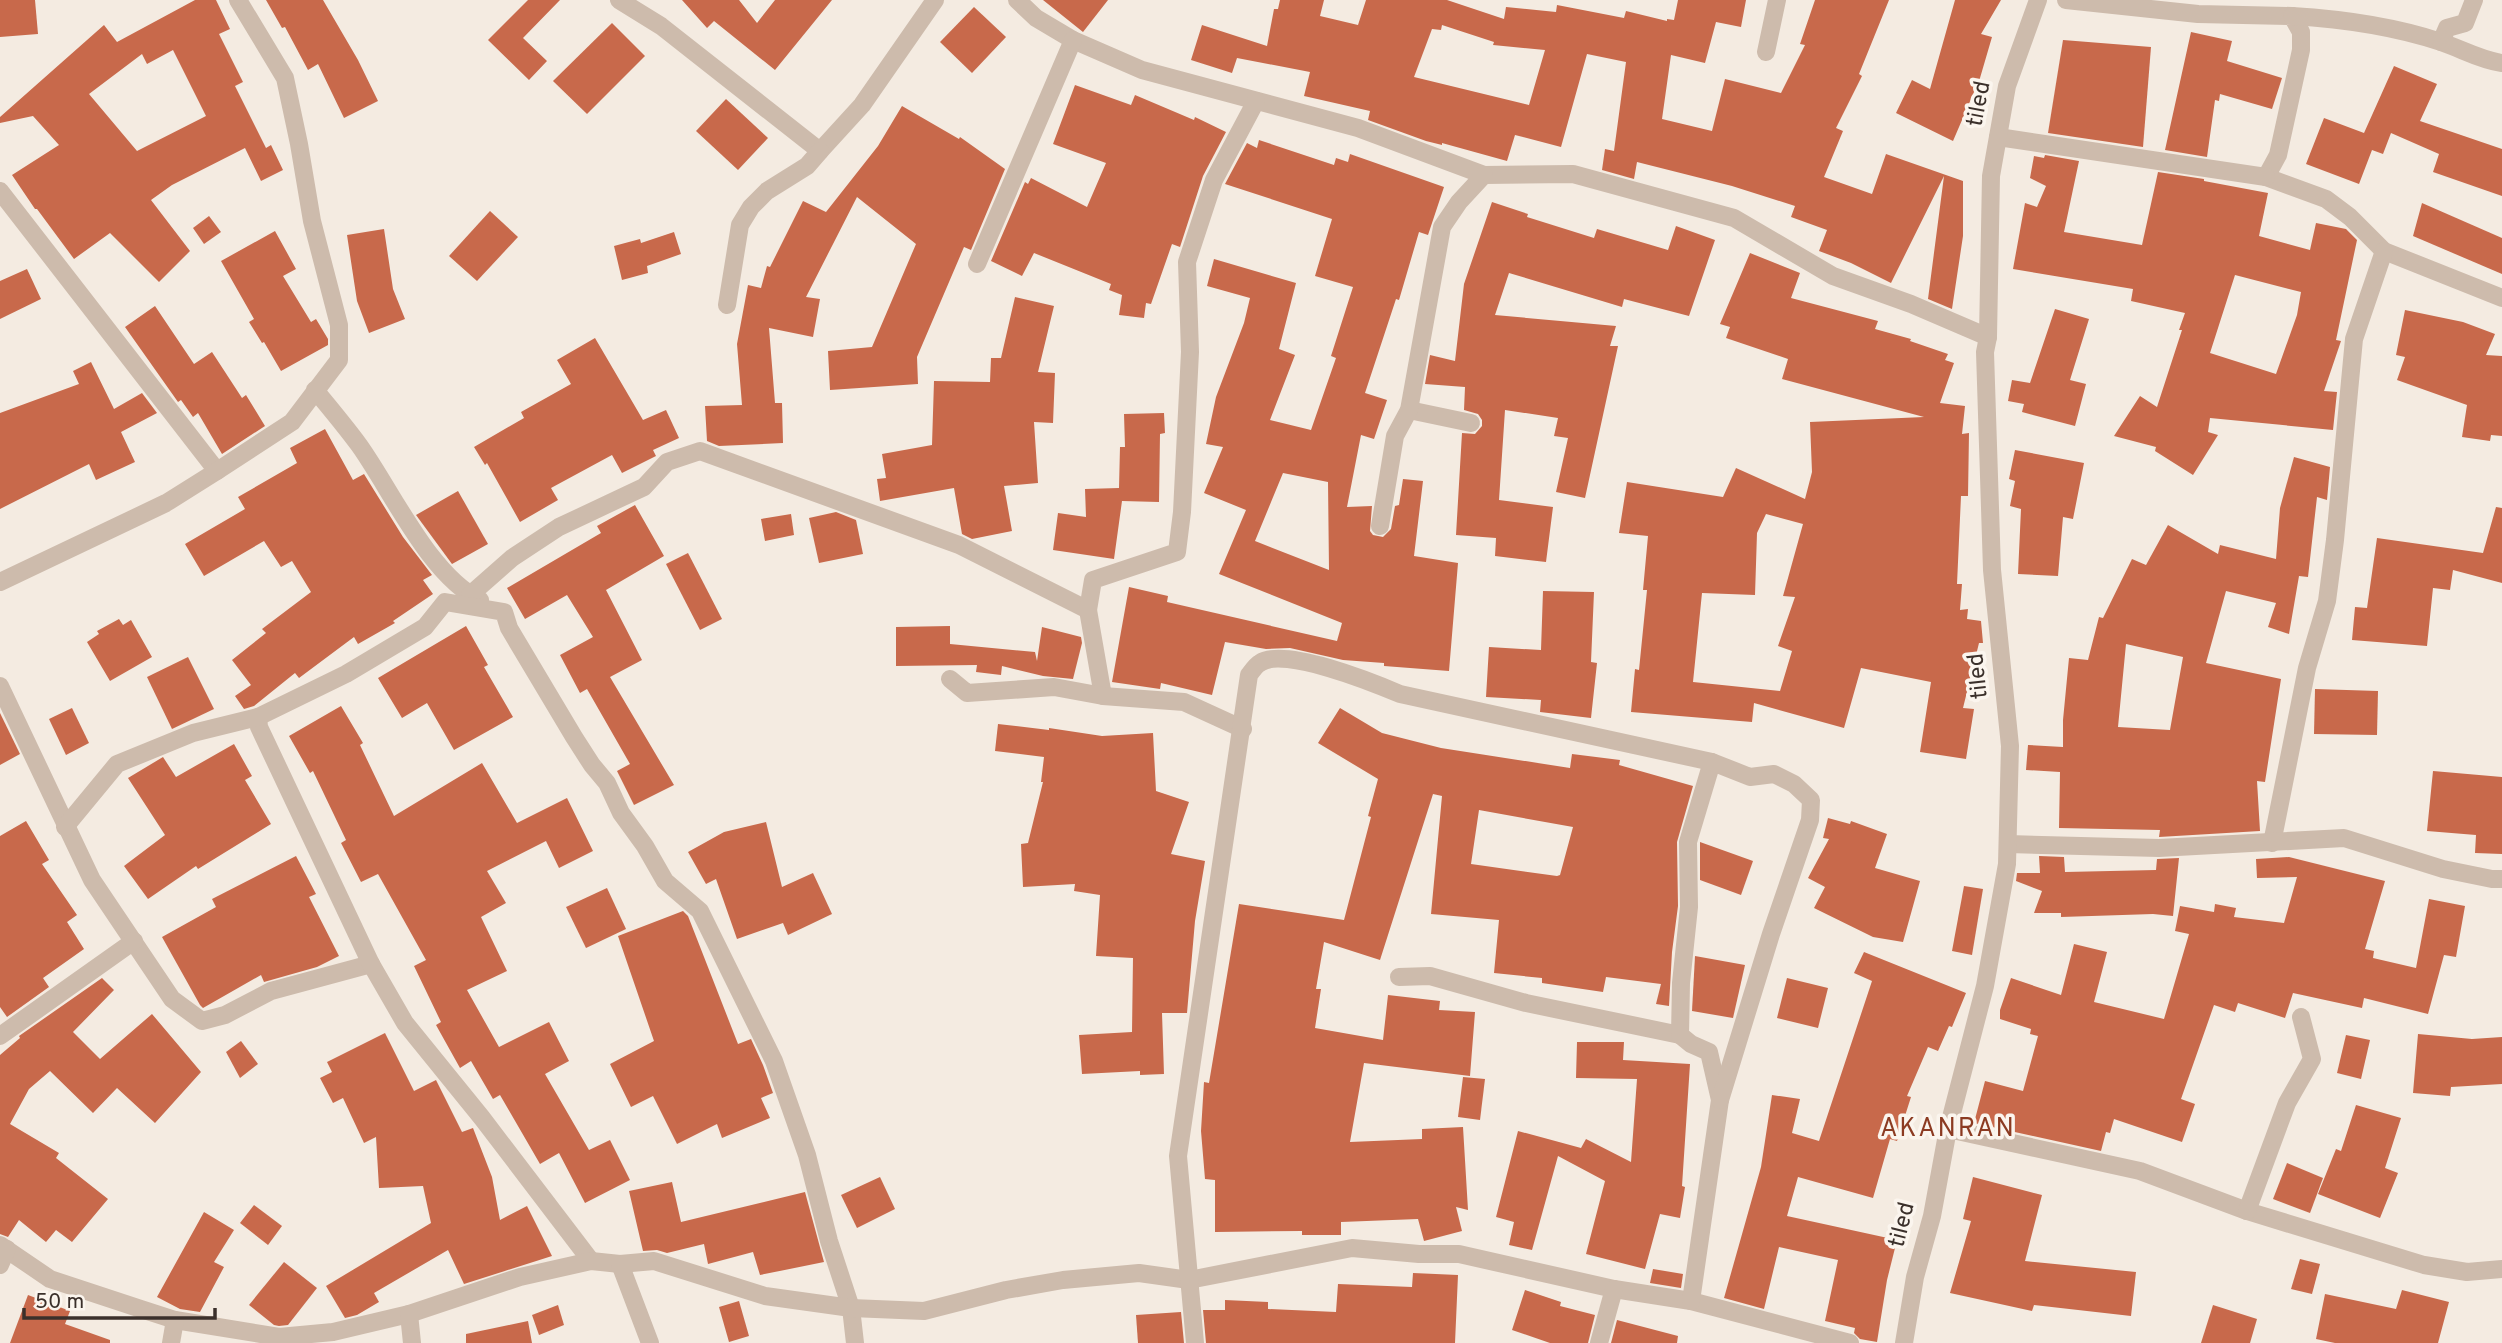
<svg xmlns="http://www.w3.org/2000/svg" width="2502" height="1343" viewBox="0 0 2502 1343" font-family="Overpass,sans-serif">
  <style>
    .building { fill: #c8694b; fill-rule: evenodd }
    .lines { fill: none; stroke-linecap: round; stroke-linejoin: round }
    .minor { stroke: #cdbbac; stroke-width: 18 }
    .labels { text-anchor: middle; dominant-baseline: central; stroke-width: 7; stroke-linejoin: round; paint-order: stroke }
    .street-label { font-size: 23px; fill: #3b302b; stroke: #fbf5ee }
    .quarter-label { font-size: 26px; letter-spacing: 2px; fill: #8c3b22; stroke: #fbf5ee }
  </style>
  <rect width="100%" height="100%" fill="#f4ebe1"/>
  <!-- building -->
  <g class="building">
    <polygon points="0,0 35,0 38,34 0,37"/>
    <path d="M195,0H216L230,29L219,34L243,82L235,86L266,148L271,145L283,170L261,181L245,148L172,185L151,200L190,251L159,282L110,233L74,259L37,209H35L12,175L59,145L33,116L0,123V117L104,25L117,42ZM173,50L206,116L137,151L89,94L142,54L147,64Z"/>
    <polygon points="266,0 323,0 358,60 378,101 344,118 318,64 308,70 285,27 282,28"/>
    <polygon points="528,0 560,0 523,38 547,61 529,80 488,40"/>
    <polygon points="682,0 739,0 757,23 775,0 832,0 775,70 714,21 707,28"/>
    <polygon points="1043,0 1108,0 1083,32"/>
    <path d="M1280,0H1324L1320,16L1358,25L1366,0H1447L1504,19L1506,7L1556,12L1557,5L1624,18L1626,11L1667,21V19L1674,20L1678,0H1746L1741,27L1716,22L1705,63L1671,55L1662,119L1712,131L1725,79L1781,93L1805,45L1800,44L1815,0H1889L1859,74L1862,76L1836,128L1843,131L1824,177L1872,194L1886,154L1963,181V236L1952,309L1928,299L1944,176L1891,283L1851,263L1819,251L1827,230L1791,217L1795,206L1732,186L1637,162L1634,179L1602,170L1605,149L1614,151L1626,62L1587,54L1561,147L1515,135L1507,161L1442,143V145L1426,141L1368,120L1370,111L1304,96L1310,72L1237,58L1232,73L1191,60L1202,25L1267,46L1274,9H1278ZM1442,25L1494,42L1493,45L1545,50L1529,105L1414,77L1432,29L1441,30Z"/>
    <polygon points="1955,0 2001,0 1981,34 1992,37 1980,78 1953,141 1896,113 1912,80 1930,89"/>
    <polygon points="974,7 1006,37 972,73 940,42"/>
    <polygon points="612,23 645,56 587,114 553,81"/>
    <polygon points="2191,32 2232,41 2227,61 2282,78 2272,109 2220,94 2219,101 2215,100 2207,157 2165,150"/>
    <polygon points="2063,40 2151,47 2143,147 2048,133"/>
    <polygon points="2394,66 2437,84 2420,121 2502,149 2502,196 2433,172 2439,154 2391,133 2383,154 2372,150 2359,184 2306,164 2324,118 2364,133"/>
    <polygon points="1075,85 1131,105 1135,95 1194,120 1195,117 1226,132 1203,176 1180,247 1172,244 1151,304 1146,303 1144,318 1119,315 1122,295 1109,290 1111,284 1034,253 1022,276 991,261 1025,182 1028,184 1031,178 1087,207 1106,163 1053,144"/>
    <polygon points="726,99 768,138 738,170 696,131"/>
    <polygon points="902,106 959,139 960,137 1005,169 971,250 964,247 917,357 918,384 830,390 828,351 872,347 916,244 857,197 806,297 820,299 813,337 769,328 775,403 782,403 783,443 719,446 707,441 705,406 742,405 737,344 748,285 761,288 767,266 770,267 803,201 826,212 878,146"/>
    <path d="M1259,140L1334,165L1336,158L1348,162L1350,154L1444,187L1428,235L1419,232L1399,300L1396,299L1365,393L1387,400L1374,439L1361,435L1347,507L1372,506L1370,531L1373,535L1383,537L1391,529L1395,506L1399,505L1403,479L1423,481L1414,556L1458,563L1449,671L1384,666V663L1343,660L1290,648L1266,649L1225,642L1212,695L1161,683L1160,689L1112,682L1129,587L1168,596L1167,602L1337,641L1342,623L1219,574L1246,510L1204,493L1223,447L1206,444L1216,397L1244,323L1250,298L1207,286L1214,259L1296,283L1279,349L1295,355L1270,420L1311,430L1336,358L1331,356L1353,287L1315,276L1332,219L1225,184L1247,143L1257,148ZM1283,473L1328,482L1329,570L1255,541Z"/>
    <path d="M2045,155L2079,161L2064,232L2142,245L2158,172L2204,179V181L2268,193L2259,236L2310,250L2316,223L2346,229L2357,240L2336,340L2341,341L2324,391L2337,392L2333,430L2210,418L2208,432L2218,435L2193,475L2155,451L2156,447L2114,436L2140,396L2157,407L2182,330H2179L2185,313L2131,301L2133,289L2013,269L2025,203L2037,207L2046,186L2030,178L2034,156L2044,158ZM2235,275L2301,292L2297,315L2276,374L2210,353Z"/>
    <polygon points="1492,202 1528,214 1527,217 1594,238 1597,229 1668,250 1676,226 1715,240 1689,316 1624,299 1622,307 1509,273 1495,315 1616,326 1610,346 1618,346 1585,498 1556,492 1568,438 1554,436 1558,418 1505,410 1499,500 1553,507 1546,562 1495,556 1496,538 1456,535 1462,433 1475,434 1482,426 1482,420 1478,414 1464,410 1465,387 1425,384 1430,355 1455,361 1464,284"/>
    <polygon points="2422,203 2502,238 2502,274 2413,236"/>
    <polygon points="490,211 518,237 477,281 449,256"/>
    <polygon points="209,216 221,232 204,244 193,228"/>
    <polygon points="384,229 393,289 405,319 369,333 357,301 347,235"/>
    <polygon points="275,231 296,269 283,276 311,322 316,319 328,339 328,345 281,371 264,342 262,343 249,322 254,319 221,261"/>
    <polygon points="674,232 681,254 647,266 648,273 622,280 614,246 640,239 641,243"/>
    <path d="M1750,253L1800,273L1791,298L1878,321L1875,329L1911,339L1910,341L1948,354L1945,360L1954,363L1940,403L1965,406L1962,434L1969,433L1968,496H1961L1957,584H1962L1960,610L1968,609L1967,619L1981,621L1983,643H1979L1963,708L1974,709L1966,759L1920,752L1931,682L1861,668L1844,728L1754,703L1752,722L1631,712L1635,669L1639,670L1647,590H1643L1648,536L1619,533L1627,482L1723,497L1736,468L1805,499L1812,472L1810,422L1924,417L1782,379L1788,359L1726,338L1730,327L1720,324ZM1766,514L1803,524L1783,596L1795,597L1778,646L1792,651L1780,691L1693,682L1702,593L1755,595L1757,533Z"/>
    <polygon points="27,269 41,299 0,319 0,281"/>
    <polygon points="1015,297 1054,306 1038,372 1055,373 1053,423 1034,422 1038,483 1004,486 1012,531 972,539 962,534 954,488 880,501 877,479 886,478 882,454 932,445 934,381 990,382 991,358 1001,358"/>
    <polygon points="155,306 194,364 212,352 242,398 246,395 265,426 222,454 198,413 193,417 181,400 178,402 125,327"/>
    <polygon points="2055,309 2089,319 2070,380 2086,384 2075,426 2022,412 2024,404 2008,401 2012,380 2030,383"/>
    <polygon points="2405,310 2463,322 2495,334 2486,355 2502,356 2502,436 2491,435 2490,441 2462,437 2467,405 2397,380 2405,357 2396,355"/>
    <polygon points="595,338 643,420 666,410 679,438 653,450 656,456 622,473 612,455 551,488 558,500 520,522 487,463 485,465 474,447 524,418 521,412 571,384 557,360"/>
    <polygon points="91,362 114,409 142,393 157,413 121,432 135,462 96,480 89,464 0,509 0,413 79,384 73,371"/>
    <polygon points="1164,413 1165,433 1160,434 1159,502 1122,501 1114,559 1053,550 1058,513 1086,517 1085,489 1119,488 1120,447 1125,447 1124,414"/>
    <polygon points="325,429 353,480 364,474 403,537 432,575 423,580 433,594 393,621 395,623 358,644 354,637 299,678 295,673 254,706 244,709 235,696 251,685 232,660 266,633 262,629 311,592 292,561 281,567 264,541 204,576 185,544 245,509 238,497 297,463 290,448"/>
    <polygon points="2015,450 2084,463 2073,519 2063,517 2058,576 2018,574 2021,509 2010,506 2015,481 2009,479"/>
    <path d="M2294,457L2330,467L2327,500L2317,497L2308,577L2299,576L2289,634L2268,627L2276,603L2226,591L2206,663L2281,679L2265,782L2257,781L2260,831L2159,837L2160,830L2059,828L2060,772L2026,770L2028,745L2063,747V720L2069,658L2088,660L2099,617L2103,618L2132,559L2146,565L2168,525L2218,554L2220,545L2276,559L2280,508ZM2126,644L2183,657L2170,730L2118,727Z"/>
    <polygon points="458,491 488,544 452,564 416,515"/>
    <polygon points="635,505 664,556 606,590 642,660 610,677 674,785 634,805 617,771 630,764 587,689 580,693 560,655 593,637 567,595 525,619 507,588 601,533 597,526"/>
    <polygon points="2496,507 2502,508 2502,583 2453,570 2450,590 2433,588 2427,646 2352,640 2355,607 2367,608 2377,538 2483,553"/>
    <polygon points="836,512 856,520 863,554 819,563 809,518"/>
    <polygon points="791,514 794,535 765,541 761,519"/>
    <polygon points="688,553 722,619 700,630 666,564"/>
    <polygon points="1543,591 1594,592 1591,662 1597,663 1591,718 1540,712 1541,700 1486,697 1489,647 1541,650"/>
    <polygon points="119,619 123,625 131,620 152,657 110,681 87,642 99,634 97,631"/>
    <polygon points="466,626 488,665 484,667 513,717 454,750 427,703 402,718 378,678"/>
    <polygon points="950,626 950,644 1035,652 1037,661 1042,627 1081,637 1082,643 1073,679 1043,676 1002,666 1001,675 976,672 977,665 896,666 896,627"/>
    <polygon points="188,657 214,709 172,729 147,677"/>
    <polygon points="2315,689 2378,691 2377,735 2314,734"/>
    <polygon points="341,706 363,743 360,745 394,816 482,763 517,823 567,798 593,851 559,868 546,841 487,871 506,903 481,917 507,971 467,990 499,1047 549,1022 569,1061 545,1074 589,1150 610,1140 630,1180 585,1203 559,1153 540,1164 500,1095 493,1099 471,1061 460,1068 436,1025 441,1022 414,966 426,960 378,874 361,882 341,843 346,840 313,771 310,773 289,736"/>
    <polygon points="72,708 89,743 66,755 49,719"/>
    <path d="M1340,708L1382,733L1441,748L1570,768L1572,754L1620,760L1619,765L1693,786L1677,842L1678,906L1672,952L1669,1006L1656,1004L1661,984L1606,977L1603,992L1542,983V978L1494,973L1499,920L1431,914L1442,796L1433,794L1380,960L1324,942L1316,989H1321L1315,1028L1383,1040L1388,995L1440,1001L1439,1010L1475,1012L1470,1076L1364,1063L1350,1142L1422,1139V1129L1463,1127L1468,1210L1456,1207L1462,1231L1424,1241L1418,1219L1341,1222V1235H1302V1231L1215,1232V1180L1205,1179L1201,1131L1204,1082L1209,1083L1239,904L1344,920L1371,817L1368,816L1378,779L1318,743ZM1479,810L1573,827L1560,875L1557,876L1471,864Z"/>
    <polygon points="0,713 20,754 0,765"/>
    <polygon points="998,724 1049,730 1049,728 1102,736 1153,733 1156,791 1189,802 1171,854 1205,861 1195,921 1187,1013 1162,1013 1164,1074 1140,1075 1140,1071 1082,1074 1079,1035 1132,1032 1133,958 1096,956 1100,895 1074,891 1075,884 1023,887 1021,844 1028,843 1043,782 1041,782 1044,757 995,751"/>
    <polygon points="234,744 252,776 245,780 271,824 198,869 196,866 148,899 124,866 165,835 128,778 163,757 176,777"/>
    <polygon points="2433,771 2502,777 2502,854 2475,853 2476,835 2427,831"/>
    <polygon points="1828,818 1850,824 1851,821 1887,834 1875,868 1920,881 1903,942 1873,937 1814,908 1825,887 1808,878 1829,839 1823,838"/>
    <polygon points="26,821 49,860 42,864 77,915 67,922 84,949 43,978 49,987 7,1017 0,1007 0,836"/>
    <polygon points="766,822 782,887 813,873 832,914 788,935 783,923 737,939 716,879 706,884 688,852 724,832"/>
    <polygon points="1700,842 1753,861 1741,895 1700,880"/>
    <polygon points="296,856 316,894 309,897 339,956 317,967 264,982 261,975 203,1008 200,1005 162,937 216,907 212,899"/>
    <polygon points="2039,856 2064,857 2065,872 2156,870 2157,859 2179,858 2173,916 2153,914 2061,917 2061,913 2034,913 2042,891 2016,881 2017,873 2040,873"/>
    <polygon points="2289,857 2385,881 2365,949 2374,951 2373,958 2416,968 2429,899 2465,906 2456,957 2444,955 2428,1014 2364,998 2362,1008 2293,993 2285,1018 2238,1003 2235,1012 2214,1005 2181,1099 2195,1104 2182,1142 2114,1119 2110,1133 2106,1132 2101,1151 1974,1123 1985,1081 2023,1091 2038,1036 2030,1034 2031,1029 2000,1019 2000,1010 2011,978 2061,995 2074,944 2107,952 2094,1002 2164,1019 2189,934 2175,931 2180,906 2214,912 2215,904 2236,908 2234,917 2284,923 2297,877 2257,878 2256,859"/>
    <polygon points="1964,886 1983,889 1972,955 1952,951"/>
    <polygon points="607,888 626,929 586,948 566,907"/>
    <polygon points="683,911 688,916 738,1044 751,1039 763,1065 773,1093 761,1098 770,1118 722,1138 717,1124 677,1144 653,1096 631,1107 610,1064 654,1041 618,936"/>
    <polygon points="1864,952 1966,993 1952,1027 1949,1026 1938,1051 1928,1047 1907,1096 1911,1097 1897,1141 1890,1139 1873,1198 1798,1177 1787,1216 1897,1240 1887,1280 1877,1342 1860,1339 1854,1333 1855,1328 1825,1321 1838,1260 1779,1247 1764,1309 1724,1298 1761,1167 1772,1095 1800,1099 1792,1133 1819,1141 1872,981 1854,973"/>
    <polygon points="1695,956 1745,965 1733,1018 1692,1011"/>
    <polygon points="102,978 114,990 73,1032 100,1059 152,1014 201,1072 155,1123 117,1088 93,1113 50,1071 29,1089 10,1124 59,1153 56,1158 108,1199 72,1242 56,1230 46,1242 19,1220 8,1237 0,1234 0,1055 20,1038 19,1036"/>
    <polygon points="1787,978 1828,988 1818,1028 1777,1018"/>
    <polygon points="385,1033 414,1091 436,1080 462,1132 473,1128 492,1177 500,1220 527,1206 552,1256 464,1284 448,1250 374,1293 379,1302 357,1315 345,1318 326,1286 431,1223 423,1186 379,1188 376,1137 364,1143 343,1098 333,1103 320,1078 332,1072 327,1062"/>
    <polygon points="2418,1034 2472,1039 2502,1037 2502,1084 2451,1087 2450,1096 2413,1093"/>
    <polygon points="2346,1035 2370,1040 2361,1079 2337,1073"/>
    <polygon points="241,1041 258,1064 240,1078 226,1052"/>
    <polygon points="1577,1042 1624,1042 1623,1060 1690,1064 1682,1186 1685,1187 1680,1218 1660,1214 1645,1269 1586,1254 1605,1181 1558,1156 1532,1250 1509,1245 1514,1222 1496,1217 1518,1131 1581,1148 1586,1139 1631,1162 1637,1079 1576,1078"/>
    <polygon points="1463,1077 1485,1079 1480,1120 1458,1117"/>
    <polygon points="2356,1105 2401,1118 2385,1168 2398,1173 2380,1218 2318,1194 2336,1149 2341,1151"/>
    <polygon points="2287,1163 2323,1178 2310,1213 2273,1199"/>
    <polygon points="880,1177 895,1209 857,1228 841,1195"/>
    <polygon points="1973,1177 2042,1195 2025,1261 2136,1272 2131,1316 2034,1305 2032,1311 1950,1293 1971,1221 1963,1219"/>
    <polygon points="672,1182 681,1222 805,1192 824,1262 760,1275 753,1252 708,1264 704,1244 667,1253 657,1250 643,1251 629,1191"/>
    <polygon points="254,1205 282,1226 268,1245 240,1223"/>
    <polygon points="204,1212 234,1230 214,1262 224,1267 200,1312 180,1309 157,1297"/>
    <polygon points="2300,1259 2320,1264 2312,1294 2291,1289"/>
    <polygon points="284,1262 317,1288 288,1325 279,1326 274,1325 249,1305"/>
    <polygon points="1653,1269 1683,1274 1681,1288 1650,1283"/>
    <polygon points="1413,1273 1458,1275 1455,1343 1206,1343 1203,1310 1225,1310 1225,1300 1268,1302 1268,1309 1336,1312 1338,1284 1412,1287"/>
    <polygon points="1525,1290 1561,1302 1560,1306 1595,1315 1588,1343 1550,1343 1512,1330"/>
    <polygon points="2402,1290 2449,1302 2438,1343 2335,1343 2316,1339 2325,1294 2396,1309"/>
    <polygon points="28,1295 70,1311 65,1324 110,1340 110,1343 10,1343"/>
    <polygon points="739,1301 749,1336 729,1342 719,1307"/>
    <polygon points="558,1305 564,1325 539,1335 532,1315"/>
    <polygon points="2213,1305 2257,1319 2250,1343 2201,1343"/>
    <polygon points="1181,1312 1184,1343 1138,1343 1136,1315"/>
    <polygon points="1617,1320 1678,1336 1677,1343 1611,1343"/>
    <polygon points="528,1321 532,1343 466,1343 466,1334"/>
  </g>
  <g class="lines">
    <!-- minor -->
    <g class="minor">
      <polyline points="619,0 661,26 820,151 862,105 935,0"/>
      <polyline points="1017,0 1036,18 1073,40 1142,70 1358,128 1484,175 1573,174 1734,218 1833,276 1911,304 1988,337"/>
      <polyline points="2066,0 2198,14 2292,16 2301,32 2301,50 2278,155 2266,177 2326,199 2350,217 2384,251 2502,298"/>
      <path d="M2292,16C2342,19 2393,26 2441,42C2462,49 2480,60 2502,63"/>
      <polyline points="2441,42 2447,28 2465,23 2474,0"/>
      <polyline points="1766,52 1777,0"/>
      <polyline points="1998,137 2266,177"/>
      <polyline points="0,191 217,471"/>
      <polyline points="977,264 1073,40"/>
      <polyline points="727,305 740,225 751,207 767,191 807,166 820,151"/>
      <path d="M315,390C330,408 345,426 359,445C392,491 429,575 480,600"/>
      <polyline points="1409,410 1471,423"/>
      <polyline points="1380,526 1395,436 1409,410 1442,227 1459,202 1484,175"/>
      <polyline points="0,582 166,503 217,471 292,422 339,360 339,325 312,221 299,144 285,78 238,0"/>
      <polyline points="470,595 512,558 559,527 644,487 667,462 700,451 959,545 1088,610 1103,696"/>
      <polyline points="1088,610 1093,580 1177,552 1182,512 1190,352 1187,262 1214,180 1256,101"/>
      <polyline points="950,679 967,693 1054,687 1103,696 1184,702 1243,729"/>
      <polyline points="0,686 92,880 172,999 202,1021 225,1015 271,991 371,964"/>
      <polyline points="258,717 259,727 371,964 405,1023 482,1118 591,1261"/>
      <polyline points="65,827 117,764 193,733 258,717 346,674 425,627 445,602 504,612 509,628 574,737 592,765 607,783 621,813 645,846 665,881 700,911 774,1061 807,1155 829,1241 851,1308 855,1343"/>
      <polyline points="2272,843 2307,668 2327,601 2335,540 2354,339 2384,251"/>
      <polyline points="2008,844 2159,848 2344,838 2443,869 2492,879 2502,879"/>
      <polyline points="1399,977 1430,976 1526,1003 1680,1035"/>
      <polyline points="0,1036 134,941"/>
      <polyline points="1948,1129 2140,1171 2247,1211 2424,1265 2467,1272 2502,1269"/>
      <polyline points="2247,1211 2287,1103 2312,1059 2301,1017"/>
      <polyline points="0,1245 50,1279 141,1309 175,1320 279,1337 333,1332 409,1314 520,1277 591,1261 620,1264 654,1261 765,1296 851,1308 924,1311 1006,1290 1063,1280 1139,1273 1189,1280 1352,1248 1419,1254 1459,1254 1614,1289 1691,1301 1850,1343"/>
      <polyline points="620,1264 650,1343"/>
      <polyline points="0,1265 7,1249"/>
      <polyline points="1691,1301 1720,1100 1709,1052 1691,1044 1680,1035 1681,983 1689,907 1688,842 1712,762"/>
      <polyline points="409,1314 412,1343"/>
      <polyline points="171,1343 175,1320"/>
      <path d="M1195,1343L1178,1156L1249,675C1252,671 1256,665 1260,663C1283,646 1374,683 1400,694L1712,762L1750,777L1774,774L1794,784L1811,800L1810,820L1771,934L1720,1100"/>
      <polyline points="1599,1343 1614,1289"/>
      <polyline points="1904,1343 1915,1277 1932,1216 1948,1129 1985,986 2007,864 2010,746 1992,570 1985,352 1988,337 1991,176 2007,86 2038,0"/>
    </g>
  </g>
  <g class="labels">
    <!-- street labels -->
    <g class="street-label">
      <text transform="translate(1980 104) rotate(-79)">tiled</text>
      <text transform="translate(1979 676) rotate(-96)">tiled</text>
      <text transform="translate(1903 1225) rotate(-76)">tiled</text>
    </g>
    <!-- quarter labels -->
    <g class="quarter-label">
      <text x="1948" y="1129">AKANRAN</text>
    </g>
  </g>
  <!-- scale -->
  <path d="M24 1308v10h191v-10" fill="none" stroke="#3b302b" stroke-width="3.5"/>
  <text x="35" y="1308" font-size="21" fill="#3b302b" stroke="#fbf5ee" stroke-width="5" paint-order="stroke">50 m</text>
</svg>
